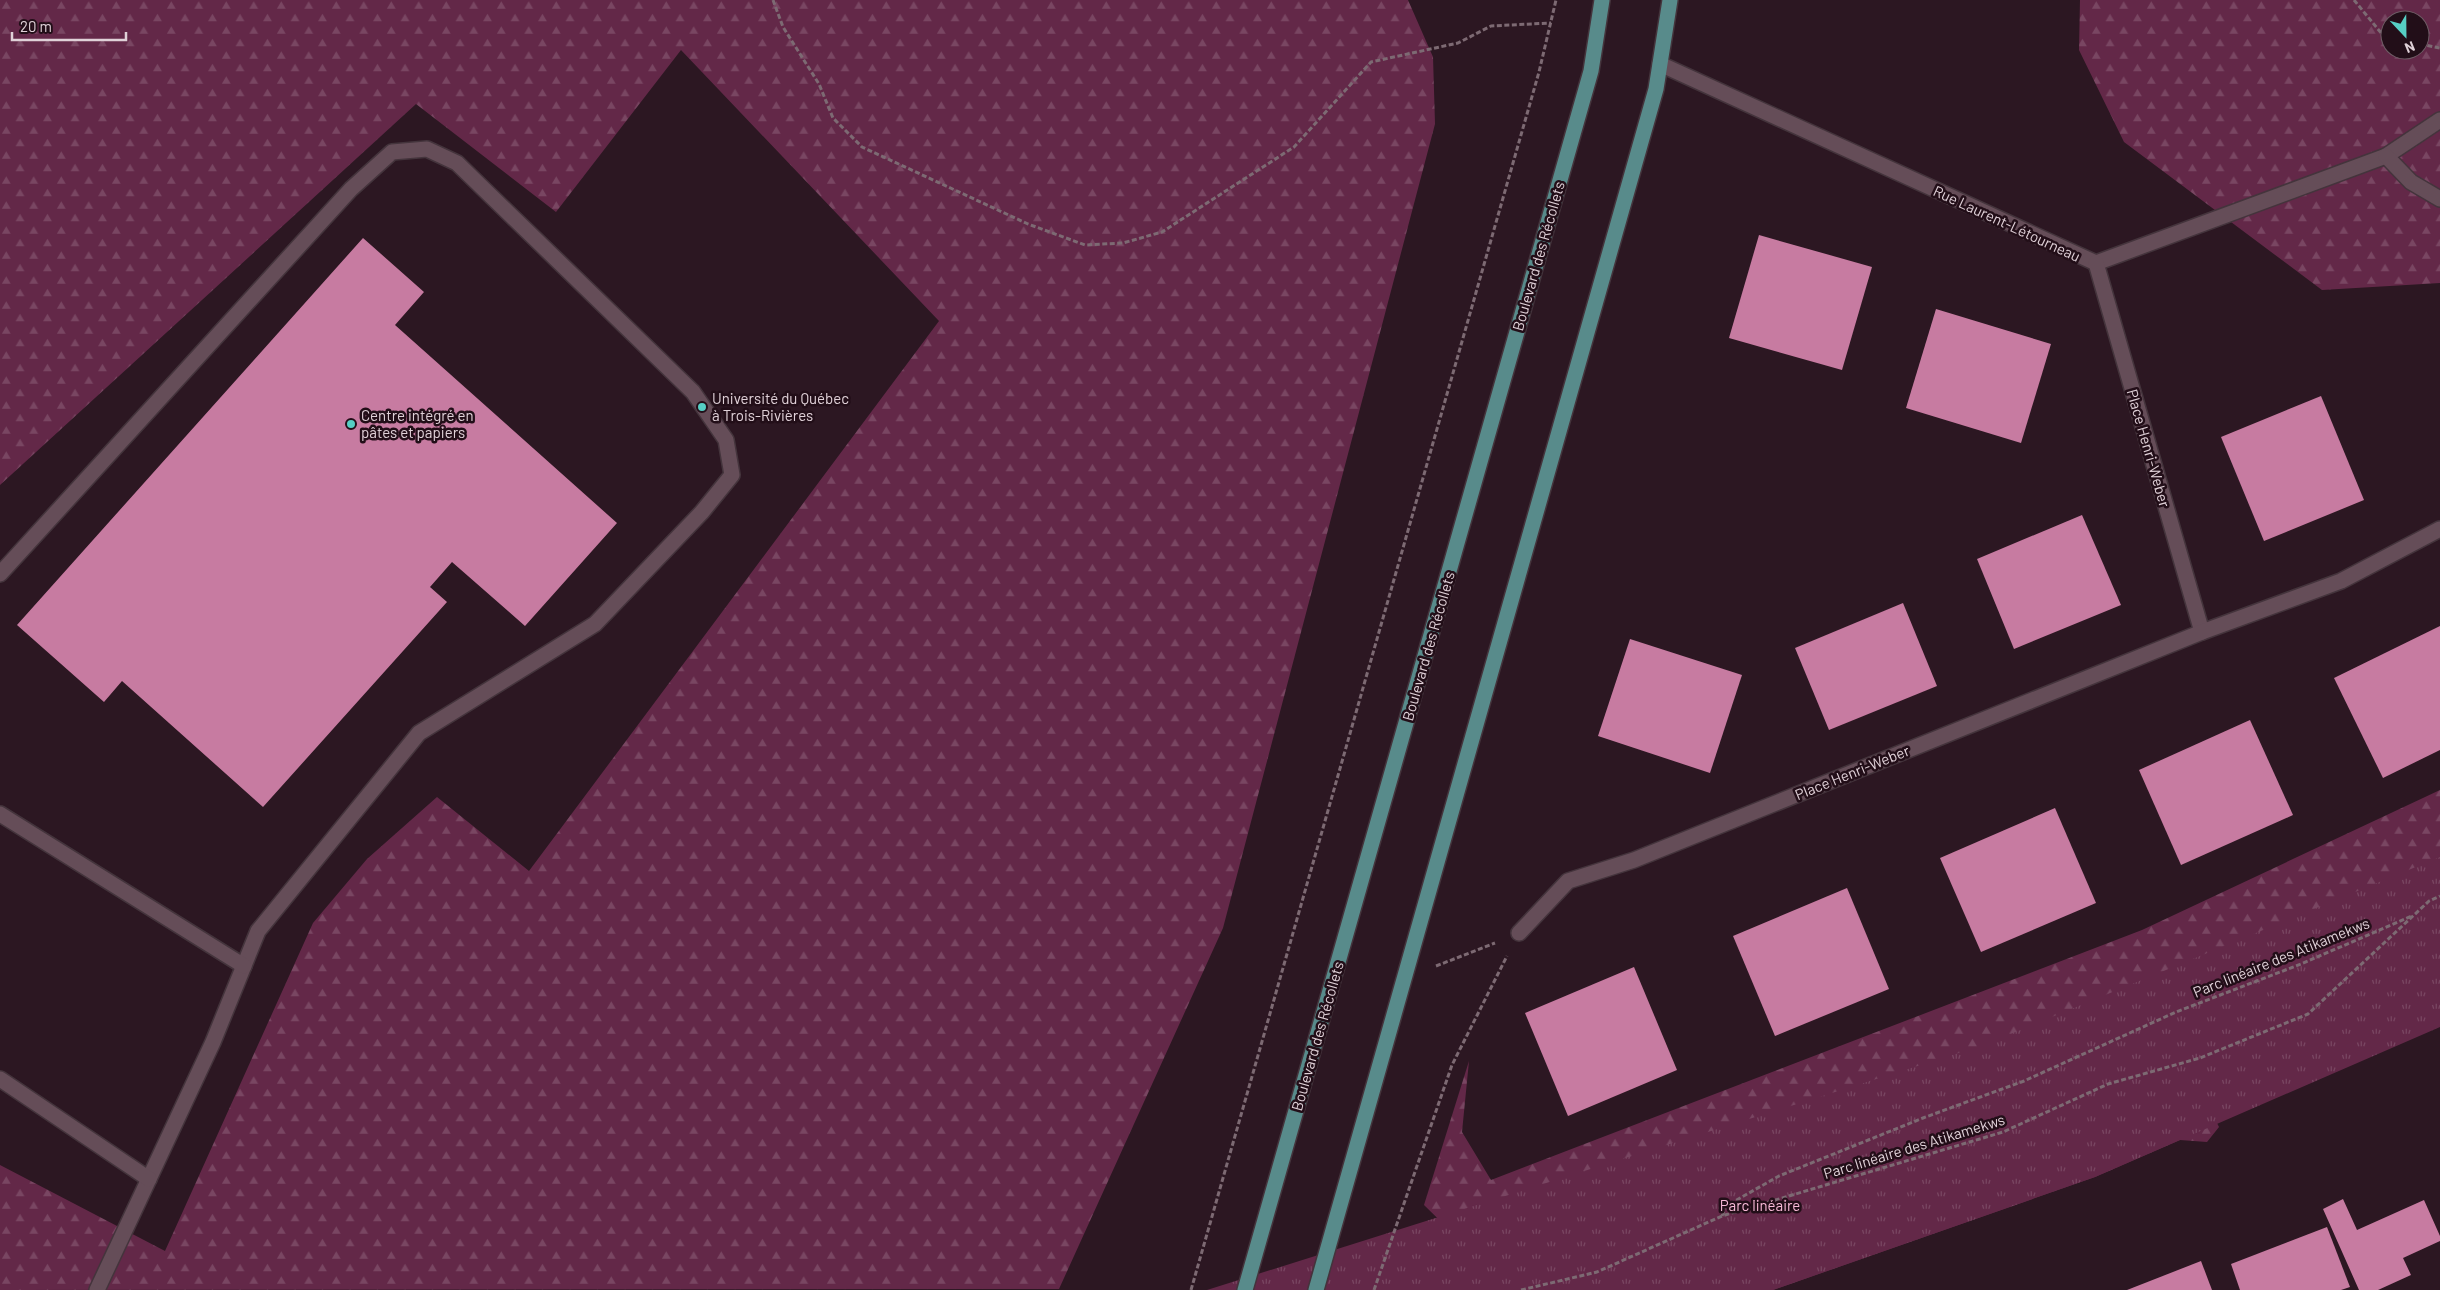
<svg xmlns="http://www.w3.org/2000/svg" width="2440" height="1290" viewBox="0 0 2440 1290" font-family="Barlow,sans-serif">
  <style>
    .forest { fill: url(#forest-firs); fill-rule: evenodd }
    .park { fill: url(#park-tufts) }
    .building { fill: #c77ba1 }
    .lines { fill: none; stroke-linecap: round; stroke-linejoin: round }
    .minor-casing { stroke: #44343c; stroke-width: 18 }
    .major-casing { stroke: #44343c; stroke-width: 18 }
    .path { stroke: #7d6a73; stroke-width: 3; stroke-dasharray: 5 2.5; stroke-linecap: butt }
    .minor { stroke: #654d58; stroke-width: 15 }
    .major { stroke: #588b8b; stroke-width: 15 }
    .poi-dot { fill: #56cec4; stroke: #220e18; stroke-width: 2 }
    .labels { text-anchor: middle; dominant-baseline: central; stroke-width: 5; stroke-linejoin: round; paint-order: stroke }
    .street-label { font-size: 15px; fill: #e0d1d8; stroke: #220e18 }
    .poi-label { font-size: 15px; fill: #e0d1d8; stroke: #220e18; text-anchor: start }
    .park-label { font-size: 15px; fill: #f9bad8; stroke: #220e18 }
  </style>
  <defs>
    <pattern id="forest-firs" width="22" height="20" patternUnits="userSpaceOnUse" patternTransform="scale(1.25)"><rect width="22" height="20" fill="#632848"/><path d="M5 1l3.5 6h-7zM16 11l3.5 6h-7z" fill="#794662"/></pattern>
    <pattern id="park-tufts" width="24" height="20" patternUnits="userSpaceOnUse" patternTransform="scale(1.25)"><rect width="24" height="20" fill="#632848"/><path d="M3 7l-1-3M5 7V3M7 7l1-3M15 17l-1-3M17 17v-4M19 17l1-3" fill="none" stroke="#794662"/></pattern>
  </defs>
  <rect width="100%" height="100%" fill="#2c1722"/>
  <!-- forest -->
  <g class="forest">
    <polygon points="0,0 1408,0 1433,57 1435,124 1223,928 1059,1289 0,1290 0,1165 165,1251 313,923 367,859 437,797 529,871 939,321 681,50 556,212 416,104 0,485"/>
    <path d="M2080,0H2440V283L2322,290L2124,142L2079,50ZM2390,20H2420V50H2390Z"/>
    <polygon points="2440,790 2440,905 2211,1111 2219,1127 2207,1142 2180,1140 2095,1177 1773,1290 1475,1255 1424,1205 1469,1061 1462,1132 1491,1180 2142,930"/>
  </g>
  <!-- park -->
  <polygon class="park" points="2440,857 2440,1027 2095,1177 1773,1290 1207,1290 1984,1045"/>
  <!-- building -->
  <g class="building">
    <polygon points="1759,235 1872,267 1842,370 1729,338"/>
    <polygon points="363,238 424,292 395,325 617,523 525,626 452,562 430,587 447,602 263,807 122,681 104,702 17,625"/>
    <polygon points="1936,309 2051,344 2021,443 1906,408"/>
    <polygon points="2321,396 2364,500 2264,541 2221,437"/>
    <polygon points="2082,515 2121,605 2014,649 1977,559"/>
    <polygon points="1903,603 1937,686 1829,730 1795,648"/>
    <polygon points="2440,626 2440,750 2383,778 2334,678"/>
    <polygon points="1630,639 1742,675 1710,773 1598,736"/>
    <polygon points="2250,720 2293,815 2181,865 2139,770"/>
    <polygon points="2055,808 2096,903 1981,952 1940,858"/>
    <polygon points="1847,888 1889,989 1775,1036 1733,936"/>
    <polygon points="1634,967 1677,1070 1568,1116 1525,1013"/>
    <polygon points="2343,1199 2357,1230 2424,1200 2440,1236 2440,1241 2403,1258 2411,1275 2378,1290 2359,1290 2323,1209"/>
    <polygon points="2327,1227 2350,1287 2341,1290 2240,1290 2231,1264"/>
    <polygon points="2201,1261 2212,1290 2127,1290"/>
  </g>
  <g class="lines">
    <!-- minor casing -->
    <g class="minor-casing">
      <g id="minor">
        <polyline points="1660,64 2096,263 2386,156 2440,120"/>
        <polyline points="2386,156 2411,182 2440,199"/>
        <polyline points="2096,263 2202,632"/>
        <polyline points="0,574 351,189 392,152 427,149 457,163 693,392 726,440 732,475 702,512 595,624 419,733 258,931 213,1042 97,1290"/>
        <polyline points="0,814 244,966"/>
        <polyline points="1519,933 1568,881 1634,860 2202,632 2341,581 2440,529"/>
        <polyline points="0,1079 149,1179"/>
      </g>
    </g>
    <!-- major casing -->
    <g class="major-casing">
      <g id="major">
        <polyline points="1245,1290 1591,71 1602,0"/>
        <polyline points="1316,1290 1656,89 1670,0"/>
      </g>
    </g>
    <!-- path -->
    <g class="path">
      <polyline points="773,0 783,27 819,84 833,118 862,147 1028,224 1085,245 1123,243 1162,232 1294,147 1371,62 1458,43 1491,26 1551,23"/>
      <polyline points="2354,0 2382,34 2390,37"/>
      <polyline points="2420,44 2440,48"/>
      <polyline points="1436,966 1495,943"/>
      <polyline points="1722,1216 1726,1206 1779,1176 1923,1118 2024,1081 2176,1012 2301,964 2412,916"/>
      <polyline points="1191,1290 1539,72 1556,0"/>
      <polyline points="1374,1290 1452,1065 1507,956"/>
      <polyline points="1521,1290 1597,1272 1722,1216 2003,1132 2108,1084 2200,1058 2308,1014 2429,901 2440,896"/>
    </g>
    <!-- minor -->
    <use href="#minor" class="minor"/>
    <!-- major -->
    <use href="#major" class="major"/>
  </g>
  <!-- markers -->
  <g class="poi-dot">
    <circle cx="702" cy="407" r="5"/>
    <circle cx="351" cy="424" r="5"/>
  </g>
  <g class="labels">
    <!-- street labels -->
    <g class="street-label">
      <text transform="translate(2007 223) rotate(25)">Rue Laurent-Létourneau</text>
      <text transform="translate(1538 256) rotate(-74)">Boulevard des Récollets</text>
      <text transform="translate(2149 448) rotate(74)">Place Henri-Weber</text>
      <text transform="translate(1428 646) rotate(-74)">Boulevard des Récollets</text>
      <text transform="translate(1852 772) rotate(-22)">Place Henri-Weber</text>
      <text transform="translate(2281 957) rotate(-22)">Parc linéaire des Atikamekws</text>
      <text transform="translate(1317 1036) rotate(-74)">Boulevard des Récollets</text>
      <text transform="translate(1914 1146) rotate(-17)">Parc linéaire des Atikamekws</text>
    </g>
    <!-- poi labels -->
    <g class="poi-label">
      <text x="712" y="398">Université du Québec<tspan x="712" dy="17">à Trois-Rivières</tspan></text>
      <text x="361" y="415">Centre intégré en<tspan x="361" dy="17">pâtes et papiers</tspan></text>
    </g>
    <!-- park labels -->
    <g class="park-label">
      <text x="1760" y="1205">Parc linéaire</text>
    </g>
  </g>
  <!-- north arrow -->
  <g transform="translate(2405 35) rotate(158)"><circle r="24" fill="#220e18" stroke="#6e5c65"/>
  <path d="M0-4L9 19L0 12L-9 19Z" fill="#56cec4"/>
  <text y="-8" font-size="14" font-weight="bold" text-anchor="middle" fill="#e0d1d8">N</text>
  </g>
  <!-- scale -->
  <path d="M12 32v8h114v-8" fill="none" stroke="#e0d1d8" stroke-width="2.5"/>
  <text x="20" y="32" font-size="15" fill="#e0d1d8" stroke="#220e18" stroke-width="4" paint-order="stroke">20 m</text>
</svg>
